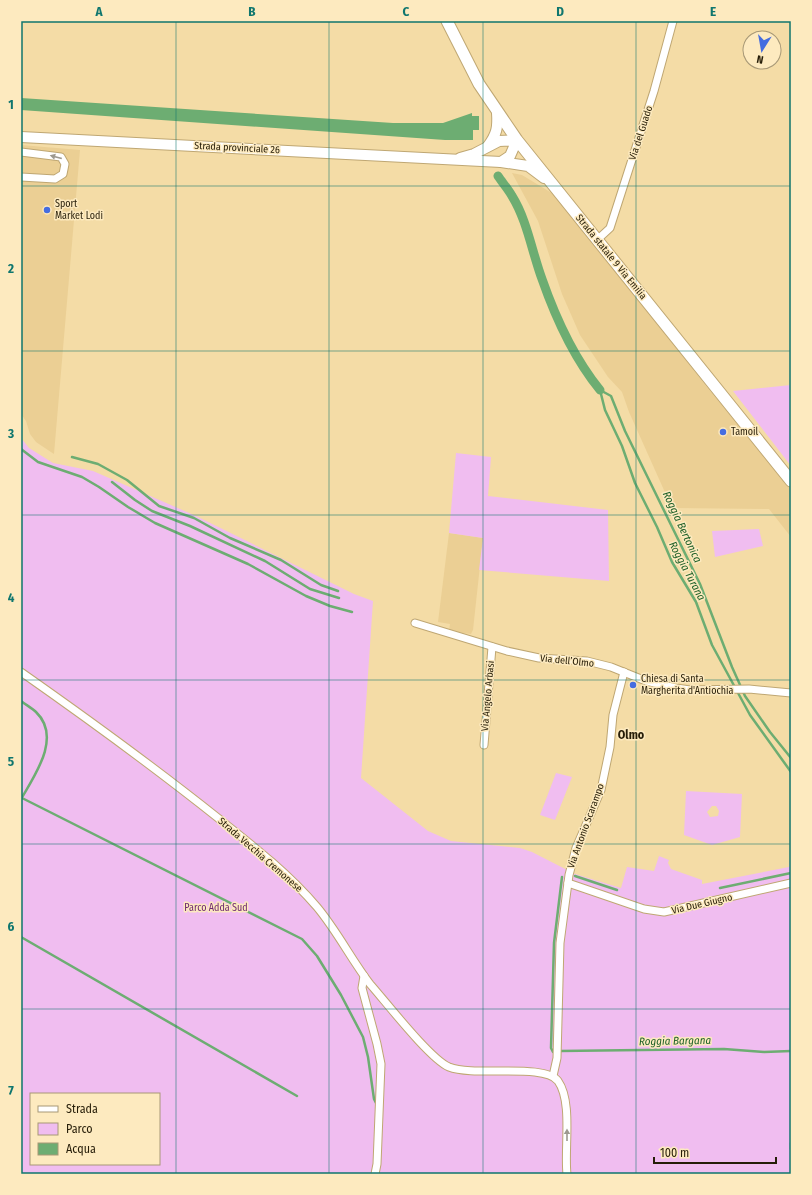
<svg xmlns="http://www.w3.org/2000/svg" width="812" height="1195" viewBox="0 0 812 1195" font-family="'Fira Sans Condensed',sans-serif">
  <style>
    .built { fill: #ebcf94 }
    .green { fill: #f0bdf0; fill-rule: evenodd }
    .water { fill: #6dad72 }
    .lines { fill: none; stroke-linecap: round; stroke-linejoin: round }
    .stream { stroke: #6dad72; stroke-width: 2.5 }
    .canal { stroke: #6dad72; stroke-width: 9 }
    .street-casing { stroke: #bfa773; stroke-width: 9 }
    .secondary-casing { stroke: #bfa773; stroke-width: 12 }
    .primary-casing { stroke: #bfa773; stroke-width: 13 }
    .street { stroke: #fff; stroke-width: 7 }
    .secondary { stroke: #fff; stroke-width: 10 }
    .primary { stroke: #fff; stroke-width: 11 }
    .oneway { fill: #9d9990 }
    .grid { fill: none; stroke: #0f766e; stroke-width: 1; stroke-opacity: 0.55 }
    .poi-dot { fill: #456de0; stroke: #fdeabf; stroke-width: 1.5 }
    .labels { text-anchor: middle; dominant-baseline: central; stroke-width: 3; stroke-linejoin: round; paint-order: stroke }
    .street-label { font-size: 10px; fill: #261d08; stroke: #fdeabf }
    .poi-label { font-size: 10px; fill: #261d08; stroke: #fdeabf; text-anchor: start }
    .park-label { font-size: 10px; fill: #6d2670; stroke: #fdeabf }
    .water-label { font-size: 11px; font-style: italic; fill: #1e6028; stroke: #fdeabf }
    .quarter-label { font-size: 12px; font-weight: bold; fill: #261d08; stroke: #fdeabf }
    .neatline { fill: none; stroke: #0f766e; stroke-width: 1.5 }
    .grid-label { font-size: 13px; text-anchor: middle; font-weight: bold; fill: #0f766e }
  </style>
  <rect width="100%" height="100%" fill="#f4dca6"/>
  <!-- built -->
  <g class="built">
    <polygon points="21,145 80,150 54,454 36,442 30,434 26,421 21,414"/>
    <polygon points="512,173 522,175 560,198 706,386 791,489 791,537 769,509 672,508 629,412 622,392 608,377 580,335 562,294 538,221"/>
    <polygon points="449,533 483,538 473,630 471,634 449,631 450,624 438,622"/>
  </g>
  <!-- green -->
  <g class="green">
    <polygon points="791,385 791,466 733,391"/>
    <path d="M21,438L29,448L53,463L93,471L196,516L354,594L373,601L361,778L428,831L451,841L520,848L532,852L575,874L621,888L627,867L654,871L659,856L669,860L668,863L671,869L702,880V884L789,867L791,852V1174H21ZM31,1094H159V1164H31Z"/>
    <polygon points="456,453 491,457 488,496 608,510 609,581 479,570 483,538 449,533"/>
    <polygon points="759,529 763,546 715,557 712,531"/>
    <polygon points="556,773 572,777 555,820 540,815"/>
    <path d="M686,791L742,794L740,837L712,845L684,835ZM712,806H716L719,811L718,816L710,817L707,812Z"/>
  </g>
  <!-- water -->
  <polygon class="water" points="21,98 393,123 443,123 472,113 472,116 479,116 479,130 473,130 473,140 445,140 21,110"/>
  <g class="lines">
    <!-- stream -->
    <g class="stream">
      <polyline points="600,390 605,410 622,446 635,483 657,527 672,562 696,602 712,645 750,715 791,772"/>
      <polyline points="600,390 611,396 625,431 700,584 732,667 745,696 770,732 791,758"/>
      <polyline points="21,449 38,462 82,477 99,487 128,507 155,523 248,564 306,596 330,606 352,612"/>
      <polyline points="72,457 98,464 127,480 159,506 194,518 230,538 281,560 321,585 338,591"/>
      <polyline points="112,482 135,500 152,511 190,526 265,561 310,589 339,598"/>
      <path d="M21,701C26,705 32,708 36,712C62,737 35,775 21,799"/>
      <polyline points="22,798 302,939 317,956 341,995 363,1037 368,1057 374,1099 377,1105"/>
      <polyline points="575,876 617,890"/>
      <polyline points="720,888 791,873"/>
      <polyline points="21,937 297,1096"/>
      <polyline points="560,1051 724,1049 764,1052 791,1051"/>
      <polyline points="553,1052 551,1048 554,943 562,877"/>
      <polyline points="791,1143 791,1149"/>
    </g>
    <!-- canal -->
    <path class="canal" d="M498,176C502,182 508,189 512,196C527,220 532,252 542,279C556,319 573,357 600,390"/>
    <!-- street casing -->
    <g class="street-casing">
      <g id="street">
        <polyline points="21,152 61,157 65,164 63,174 55,179 21,177"/>
        <polyline points="597,240 610,228 654,91 673,21"/>
        <polyline points="415,623 507,651 539,658 587,661 611,667 646,681 676,688 690,690 749,689 791,693"/>
        <path d="M21,672C88,719 154,767 218,818C252,845 288,873 317,907C337,931 351,959 370,984C386,1002 430,1059 449,1067C475,1077 544,1063 558,1081C573,1102 564,1149 567,1174"/>
        <polyline points="484,745 492,647"/>
        <polyline points="568,883 644,909 664,912 791,883"/>
        <polyline points="364,976 362,988 377,1044 381,1064 377,1164 375,1174"/>
        <polyline points="553,1076 557,1058 560,943 569,875 576,848 601,790 610,747 613,715 624,672"/>
      </g>
    </g>
    <!-- secondary casing -->
    <g class="secondary-casing">
      <g id="secondary">
        <polyline points="21,137 501,162 528,166 544,178"/>
        <path d="M488,146C497,134 498,127 497,113"/>
        <polyline points="460,158 474,154 499,141 517,140 510,156 501,162"/>
      </g>
    </g>
    <!-- primary casing -->
    <g class="primary-casing">
      <polyline id="primary" points="447,21 479,84 517,140 791,481"/>
    </g>
    <!-- street -->
    <use href="#street" class="street"/>
    <!-- secondary -->
    <use href="#secondary" class="secondary"/>
    <!-- primary -->
    <use href="#primary" class="primary"/>
  </g>
  <!-- one-way arrows -->
  <defs><path id="oneway-solid" d="M-6-.8H1V-3.2L6.5 0L1 3.2V.8H-6Z"/></defs>
  <g class="oneway">
    <use href="#oneway-solid" transform="translate(56 157) rotate(-165)"/>
    <use href="#oneway-solid" transform="translate(567 1135) rotate(-90)"/>
  </g>
  <!-- grid -->
  <path class="grid" d="M176,21V1174M329,21V1174M483,21V1174M636,21V1174M21,186H791M21,351H791M21,515H791M21,680H791M21,844H791M21,1009H791"/>
  <!-- markers -->
  <g class="poi-dot">
    <circle cx="47" cy="210" r="4"/>
    <circle cx="723" cy="432" r="4"/>
    <circle cx="633" cy="685" r="4"/>
  </g>
  <g class="labels">
    <!-- street labels -->
    <g class="street-label">
      <text transform="translate(641 133) rotate(-72)">Via del Guado</text>
      <text transform="translate(237 148) rotate(3)">Strada provinciale 26</text>
      <text transform="translate(611 257) rotate(51)">Strada statale 9 Via Emilia</text>
      <text transform="translate(567 661) rotate(6)">Via dell’Olmo</text>
      <text transform="translate(488 696) rotate(-85)">Via Angelo Arbasi</text>
      <text transform="translate(586 826) rotate(-70)">Via Antonio Scarampo</text>
      <text transform="translate(260 855) rotate(41)">Strada Vecchia Cremonese</text>
      <text transform="translate(702 904) rotate(-13)">Via Due Giugno</text>
    </g>
    <!-- poi labels -->
    <g class="poi-label">
      <text x="55" y="204">Sport<tspan x="55" dy="12">Market Lodi</tspan></text>
      <text x="731" y="432">Tamoil</text>
      <text x="641" y="679">Chiesa di Santa<tspan x="641" dy="12">Margherita d'Antiochia</tspan></text>
    </g>
    <!-- park labels -->
    <g class="park-label">
      <text x="216" y="908">Parco Adda Sud</text>
    </g>
    <!-- water labels -->
    <g class="water-label">
      <text transform="translate(682 527) rotate(65)">Roggia Bertonica</text>
      <text transform="translate(687 571) rotate(62)">Roggia Turana</text>
      <text transform="translate(675 1041) rotate(-1)">Roggia Bargana</text>
    </g>
    <!-- quarter labels -->
    <g class="quarter-label">
      <text x="631" y="735">Olmo</text>
    </g>
  </g>
  <!-- border -->
  <rect width="812" height="1195" fill="none" stroke="#fdeabf" stroke-width="44"/>
  <!-- legend -->
  <rect x="30" y="1093" width="130" height="72" fill="#fdeabf" stroke="#a79876"/>
  <rect x="38" y="1106" width="20" height="6" fill="#ffffff" stroke="#a79876"/>
  <text x="66" y="1113" font-size="12" fill="#261d08">Strada</text>
  <rect x="38" y="1123" width="20" height="12" fill="#f0bdf0" stroke="#a79876"/>
  <text x="66" y="1133" font-size="12" fill="#261d08">Parco</text>
  <rect x="38" y="1143" width="20" height="12" fill="#6dad72" stroke="#a79876"/>
  <text x="66" y="1153" font-size="12" fill="#261d08">Acqua</text>
  <!-- north arrow -->
  <g transform="translate(762 50) rotate(191)"><circle r="19" fill="#fdeabf" stroke="#a79876"/>
  <path d="M0-3L7 15L0 10L-7 15Z" fill="#456de0"/>
  <text y="-6" font-size="11" font-weight="bold" text-anchor="middle" fill="#261d08">N</text>
  </g>
  <!-- scale -->
  <path d="M654 1157v6h122v-6" fill="none" stroke="#261d08" stroke-width="2"/>
  <text x="660" y="1157" font-size="12" fill="#261d08" stroke="#fdeabf" stroke-width="3" paint-order="stroke">100 m</text>
  <rect x="22" y="22" width="768" height="1151" class="neatline"/>
  <g class="grid-label">
    <text x="99" y="16">A</text>
    <text x="252" y="16">B</text>
    <text x="406" y="16">C</text>
    <text x="560" y="16">D</text>
    <text x="713" y="16">E</text>
    <text x="11" y="109">1</text>
    <text x="11" y="273">2</text>
    <text x="11" y="438">3</text>
    <text x="11" y="602">4</text>
    <text x="11" y="766">5</text>
    <text x="11" y="931">6</text>
    <text x="11" y="1095">7</text>
  </g>
</svg>
